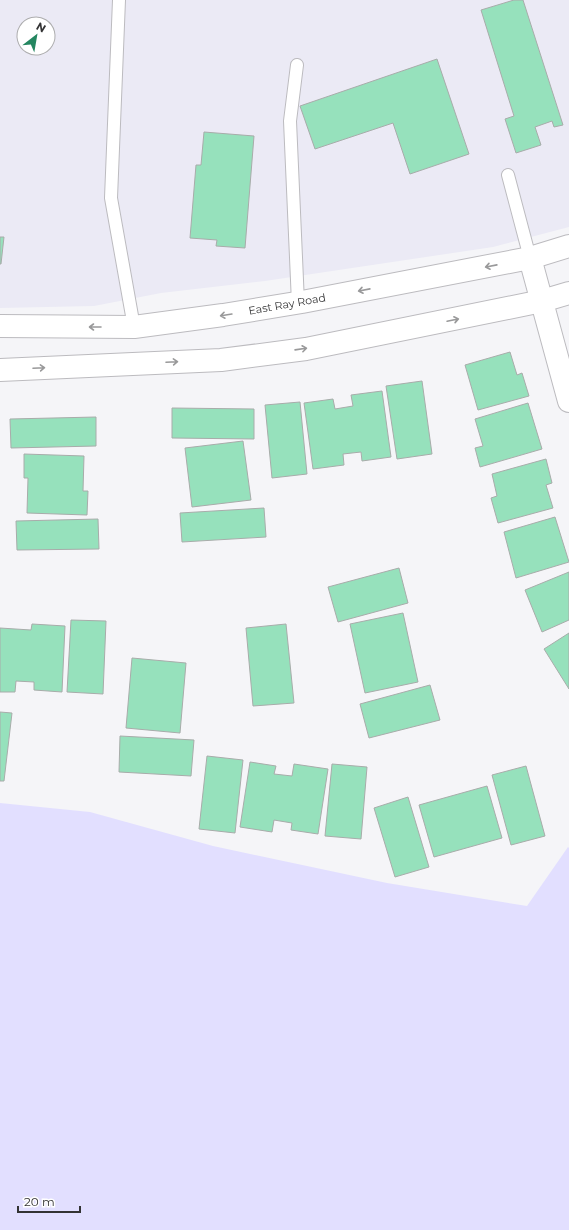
<svg xmlns="http://www.w3.org/2000/svg" width="569" height="1230" viewBox="0 0 569 1230" font-family="Montserrat,sans-serif">
  <style>
    .built { fill: #ebeaf5; fill-rule: evenodd }
    .green { fill: #e2dfff }
    .building { fill: #96e1bc; stroke: #a8acaa }
    .lines { fill: none; stroke-linecap: round; stroke-linejoin: round }
    .lane-casing { stroke: #bcbbbf; stroke-width: 14 }
    .street-casing { stroke: #bcbbbf; stroke-width: 24 }
    .secondary-casing { stroke: #bcbbbf; stroke-width: 24 }
    .lane { stroke: #fff; stroke-width: 12 }
    .street { stroke: #fff; stroke-width: 22 }
    .secondary { stroke: #fff; stroke-width: 22 }
    .oneway { stroke: #99999a }
    .labels { text-anchor: middle; dominant-baseline: central; stroke-width: 3; stroke-linejoin: round; paint-order: stroke }
    .street-label { font-size: 11px; fill: #333334; stroke: #fff }
  </style>
  <rect width="100%" height="100%" fill="#f5f5f8"/>
  <!-- built -->
  <path class="built" d="M0,0H569V227L493,247L265,281L161,293L94,306L0,308ZM24,24H48V48H24Z"/>
  <!-- green -->
  <polygon class="green" points="0,803 90,812 213,846 387,883 527,906 568,847 569,848 569,1230 0,1230"/>
  <!-- building -->
  <g class="building">
    <polygon points="514,0 523,0 563,125 554,127 552,121 535,127 541,145 516,153 505,119 514,116 481,10"/>
    <polygon points="437,59 469,154 410,174 393,123 315,149 300,106"/>
    <polygon points="204,132 254,136 245,248 216,246 217,240 190,238 196,165 201,165"/>
    <polygon points="0,237 4,237 1,264 0,264"/>
    <polygon points="510,352 517,375 522,373 529,396 478,410 465,365"/>
    <polygon points="422,381 432,454 397,459 386,386"/>
    <polygon points="382,391 391,457 362,461 361,452 343,454 344,465 313,469 304,403 333,399 335,409 353,406 351,395"/>
    <polygon points="300,402 307,474 272,478 265,405"/>
    <polygon points="528,403 542,449 480,467 475,448 483,446 475,419"/>
    <polygon points="172,408 254,409 254,439 172,438"/>
    <polygon points="96,417 96,446 11,448 10,419"/>
    <polygon points="243,441 251,500 192,507 185,448"/>
    <polygon points="24,454 84,456 83,491 88,491 87,515 27,513 28,478 24,478"/>
    <polygon points="546,459 552,483 546,485 553,508 498,523 491,498 497,496 492,474"/>
    <polygon points="264,508 266,537 182,542 180,513"/>
    <polygon points="555,517 569,562 516,578 504,532"/>
    <polygon points="98,519 99,549 17,550 16,521"/>
    <polygon points="399,568 408,603 338,622 328,587"/>
    <polygon points="569,572 569,620 542,632 525,590"/>
    <polygon points="403,613 418,682 365,693 350,624"/>
    <polygon points="71,620 106,621 103,694 67,692"/>
    <polygon points="32,624 65,626 62,692 34,690 34,682 16,681 15,692 0,692 0,628 31,630"/>
    <polygon points="286,624 294,703 253,706 246,628"/>
    <polygon points="569,633 569,689 544,649"/>
    <polygon points="132,658 186,663 180,733 126,728"/>
    <polygon points="430,685 440,720 369,738 360,704"/>
    <polygon points="0,712 12,713 4,781 0,781"/>
    <polygon points="120,736 194,740 191,776 119,772"/>
    <polygon points="207,756 243,760 235,833 199,829"/>
    <polygon points="250,762 276,766 274,774 292,776 294,764 328,769 318,834 291,830 292,823 274,820 272,832 240,827"/>
    <polygon points="332,764 367,767 361,839 325,836"/>
    <polygon points="526,766 545,836 511,845 492,775"/>
    <polygon points="487,786 502,838 434,857 419,805"/>
    <polygon points="408,797 429,867 395,877 374,808"/>
  </g>
  <g class="lines">
    <!-- lane casing -->
    <g class="lane-casing">
      <g id="lane">
        <polyline points="119,0 111,198 134,327"/>
        <polyline points="297,65 290,121 298,303"/>
        <polyline points="508,175 530,258"/>
      </g>
    </g>
    <!-- street casing -->
    <g class="street-casing">
      <polyline id="street" points="530,258 569,401"/>
    </g>
    <!-- secondary casing -->
    <g class="secondary-casing">
      <g id="secondary">
        <polyline points="0,326 134,327 223,315 302,302 530,258 569,246"/>
        <polyline points="0,370 221,360 306,349 542,301 569,293"/>
      </g>
    </g>
    <!-- lane -->
    <use href="#lane" class="lane"/>
    <!-- street -->
    <use href="#street" class="street"/>
    <!-- secondary -->
    <use href="#secondary" class="secondary"/>
  </g>
  <!-- one-way arrows -->
  <defs><path id="oneway-shaft" d="M-6 0H5M1.5-3L5.5 0L1.5 3" fill="none" stroke-width="1.6" stroke-linecap="round" stroke-linejoin="round"/></defs>
  <g class="oneway">
    <use href="#oneway-shaft" transform="translate(491 266) rotate(169)"/>
    <use href="#oneway-shaft" transform="translate(364 290) rotate(169)"/>
    <use href="#oneway-shaft" transform="translate(226 315) rotate(171)"/>
    <use href="#oneway-shaft" transform="translate(453 320) rotate(-12)"/>
    <use href="#oneway-shaft" transform="translate(95 327) rotate(-180)"/>
    <use href="#oneway-shaft" transform="translate(301 349) rotate(-8)"/>
    <use href="#oneway-shaft" transform="translate(172 362) rotate(-3)"/>
    <use href="#oneway-shaft" transform="translate(39 368) rotate(-3)"/>
  </g>
  <g class="labels">
    <!-- street labels -->
    <g class="street-label">
      <text transform="translate(287 304) rotate(-10)">East Ray Road</text>
    </g>
  </g>
  <!-- north arrow -->
  <g transform="translate(36 36) rotate(31)"><circle r="19" fill="#ffffff" stroke="#adadae"/>
  <path d="M0-3L7 15L0 10L-7 15Z" fill="#248660"/>
  <text y="-6" font-size="11" font-weight="bold" text-anchor="middle" fill="#333334">N</text>
  </g>
  <!-- scale -->
  <path d="M18 1206v6h62v-6" fill="none" stroke="#333334" stroke-width="2"/>
  <text x="24" y="1206" font-size="12" fill="#333334" stroke="#ffffff" stroke-width="3" paint-order="stroke">20 m</text>
</svg>
